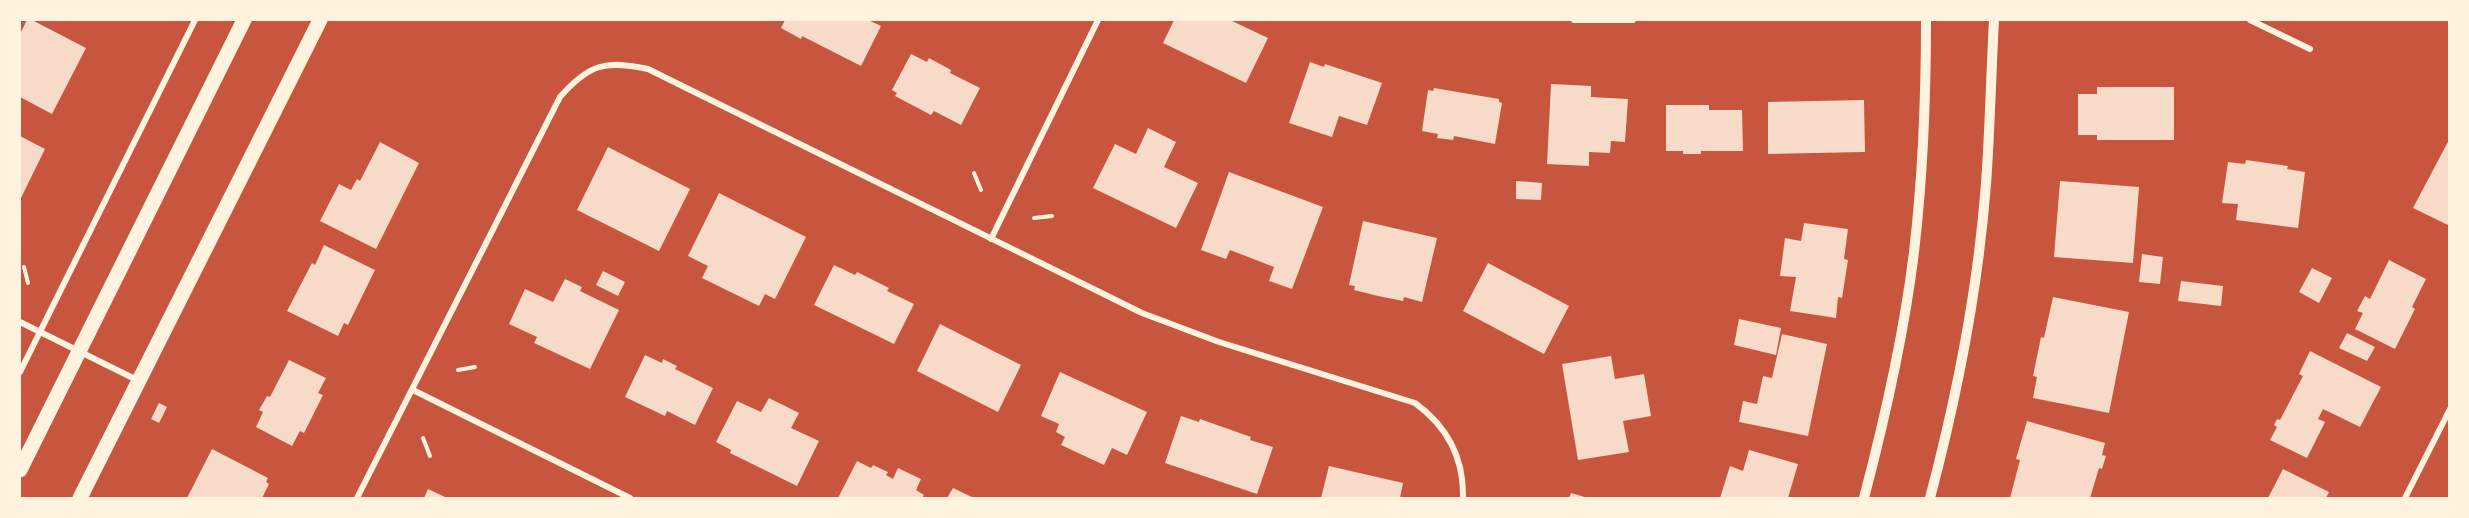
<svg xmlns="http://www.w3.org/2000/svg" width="2469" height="518" viewBox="0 0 2469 518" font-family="'Varela Round',sans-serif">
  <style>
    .building { fill: #f7dbc8 }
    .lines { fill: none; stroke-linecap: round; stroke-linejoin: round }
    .path { stroke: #fff3e0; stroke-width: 4 }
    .minor { stroke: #fff3e0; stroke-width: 6 }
    .tertiary { stroke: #fff3e0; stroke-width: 10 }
    .primary { stroke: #fff3e0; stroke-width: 15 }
  </style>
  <rect width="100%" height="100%" fill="#c8553d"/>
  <!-- building -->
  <g class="building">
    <polygon points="27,20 32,20 86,48 52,114 20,97 20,34"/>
    <polygon points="785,20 868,20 881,26 861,66 802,36 801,39 781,28"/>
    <polygon points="1174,20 1230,20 1268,38 1246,83 1163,43"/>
    <polygon points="911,54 927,62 929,58 951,70 950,73 980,88 961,125 934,111 931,115 895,96 897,93 892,90"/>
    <polygon points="1310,62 1324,67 1325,64 1382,83 1367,125 1339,116 1332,137 1289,123"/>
    <polygon points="1551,84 1591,86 1591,97 1628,99 1625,142 1611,141 1610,153 1589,152 1589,166 1547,164"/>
    <polygon points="2097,87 2174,87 2174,140 2097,140 2097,135 2078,135 2078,94 2097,94"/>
    <polygon points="1434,88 1499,99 1499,102 1502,103 1495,144 1454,136 1453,140 1437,138 1438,134 1422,131 1428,90 1433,91"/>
    <polygon points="1864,100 1865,152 1768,154 1768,102"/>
    <polygon points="1666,105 1709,105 1709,110 1742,110 1743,151 1701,151 1701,154 1683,154 1683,151 1666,151"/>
    <polygon points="1148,128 1176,142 1164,167 1198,183 1176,228 1093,188 1115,144 1136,154"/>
    <polygon points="20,136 45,149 20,200"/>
    <polygon points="2450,138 2450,226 2413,208"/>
    <polygon points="380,142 419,163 376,249 320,221 339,184 351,190 357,179 360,181"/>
    <polygon points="608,147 690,189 659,251 577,210"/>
    <polygon points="2246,160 2288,166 2287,169 2305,172 2298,228 2236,220 2238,204 2222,203 2228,162 2245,164"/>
    <polygon points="1229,172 1323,207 1292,289 1269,281 1274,267 1230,250 1226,259 1201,250"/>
    <polygon points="1516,181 1542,183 1541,200 1516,199"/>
    <polygon points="2060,181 2139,187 2133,263 2054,257"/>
    <polygon points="719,193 806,237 775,299 765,294 759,306 702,278 708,266 688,256"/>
    <polygon points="1363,221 1437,238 1422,302 1404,297 1403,301 1378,296 1354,290 1355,286 1349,285"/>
    <polygon points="1804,223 1848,229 1844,259 1848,260 1842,298 1838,297 1836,318 1790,311 1796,277 1780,276 1785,238 1801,241"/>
    <polygon points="324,245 375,270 348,325 344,323 338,336 287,311 312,263 315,265"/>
    <polygon points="2142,254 2163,257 2160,284 2139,282"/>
    <polygon points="2389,260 2426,279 2412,307 2415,309 2395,349 2355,329 2363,313 2357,311 2365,296 2370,299"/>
    <polygon points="1488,263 1569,306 1544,354 1463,311"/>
    <polygon points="834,265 855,275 857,272 889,288 887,291 914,304 894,344 814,305"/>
    <polygon points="2312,268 2332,278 2319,303 2299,292"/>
    <polygon points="603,271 625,282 618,296 596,285"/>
    <polygon points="565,279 582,287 580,291 619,310 590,369 534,343 537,337 509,324 525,289 553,302"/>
    <polygon points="2181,281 2223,286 2221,306 2178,301"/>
    <polygon points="2053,297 2129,312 2109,413 2033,398 2037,377 2033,376 2041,337 2044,338"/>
    <polygon points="1739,319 1781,328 1776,355 1734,345"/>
    <polygon points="940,324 1021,365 998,412 917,371"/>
    <polygon points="2347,333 2375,347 2367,361 2339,348"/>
    <polygon points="1782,334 1827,344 1808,436 1739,422 1743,401 1757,404 1763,376 1772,378"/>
    <polygon points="2310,351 2381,387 2360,427 2323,409 2318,419 2325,422 2307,458 2270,440 2277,427 2274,425 2277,419 2280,420 2303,376 2299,374"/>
    <polygon points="645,355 662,363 663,359 677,366 675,369 713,388 695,425 667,411 665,416 625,397"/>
    <polygon points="1611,356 1615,379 1644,374 1651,416 1623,421 1629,452 1578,460 1562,364"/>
    <polygon points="289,360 326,378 318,393 323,395 304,433 300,431 292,446 256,427 263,412 259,410 267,396 270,397"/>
    <polygon points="1060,372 1147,412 1127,455 1112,448 1104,465 1061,445 1065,437 1056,432 1059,424 1041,416"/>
    <polygon points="769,398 799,413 791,428 819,441 797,486 730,453 731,450 716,442 737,401 761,412"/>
    <polygon points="159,403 167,407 159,423 151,419"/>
    <polygon points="1181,416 1199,422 1200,419 1251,437 1250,440 1273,447 1257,494 1165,463"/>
    <polygon points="2027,421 2105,443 2102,455 2106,456 2102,469 2099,468 2090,498 2010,498 2020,460 2016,459"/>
    <polygon points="212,449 268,478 266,482 269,484 262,498 187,498"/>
    <polygon points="1749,450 1798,464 1788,498 1720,498 1730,466 1743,471"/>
    <polygon points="857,461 871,468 873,465 888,472 886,475 893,479 898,468 921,479 916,490 924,495 922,498 838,498"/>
    <polygon points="1329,466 1403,483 1400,498 1321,498"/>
    <polygon points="2283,469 2329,492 2326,498 2268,498"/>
    <polygon points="953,488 974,498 947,498"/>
    <polygon points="428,489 447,498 424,498"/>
    <polygon points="1571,493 1588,498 1569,498"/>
  </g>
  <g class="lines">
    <!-- path -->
    <g class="path">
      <polyline points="974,173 981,190"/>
      <polyline points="1034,218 1052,216"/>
      <polyline points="24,267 28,283"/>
      <polyline points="458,370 475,367"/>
      <polyline points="423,438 430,456"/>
    </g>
    <!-- minor -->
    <g class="minor">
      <polyline points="1574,20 1633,20"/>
      <polyline points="2250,20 2310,49"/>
      <polyline points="991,239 1098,20"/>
      <polyline points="20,322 137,380"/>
      <polyline points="20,372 195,20"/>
      <polyline points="413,390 630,498"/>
      <path d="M357,498L560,97C589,64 605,60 648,69L1142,313L1219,342L1415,403C1448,427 1464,458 1463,498"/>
      <polyline points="2405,498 2450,409"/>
    </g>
    <!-- tertiary -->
    <g class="tertiary">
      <path d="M1864,498C1885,418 1904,335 1914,252C1923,175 1926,97 1926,20"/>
      <path d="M1930,498C1957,396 1978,290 1986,184C1990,129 1991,74 1994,20"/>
    </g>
    <!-- primary -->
    <g class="primary">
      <polyline points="20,470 244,20"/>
      <polyline points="80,498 320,20"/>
    </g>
  </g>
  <!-- border -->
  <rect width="2469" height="518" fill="none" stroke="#fff3e0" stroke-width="42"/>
</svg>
